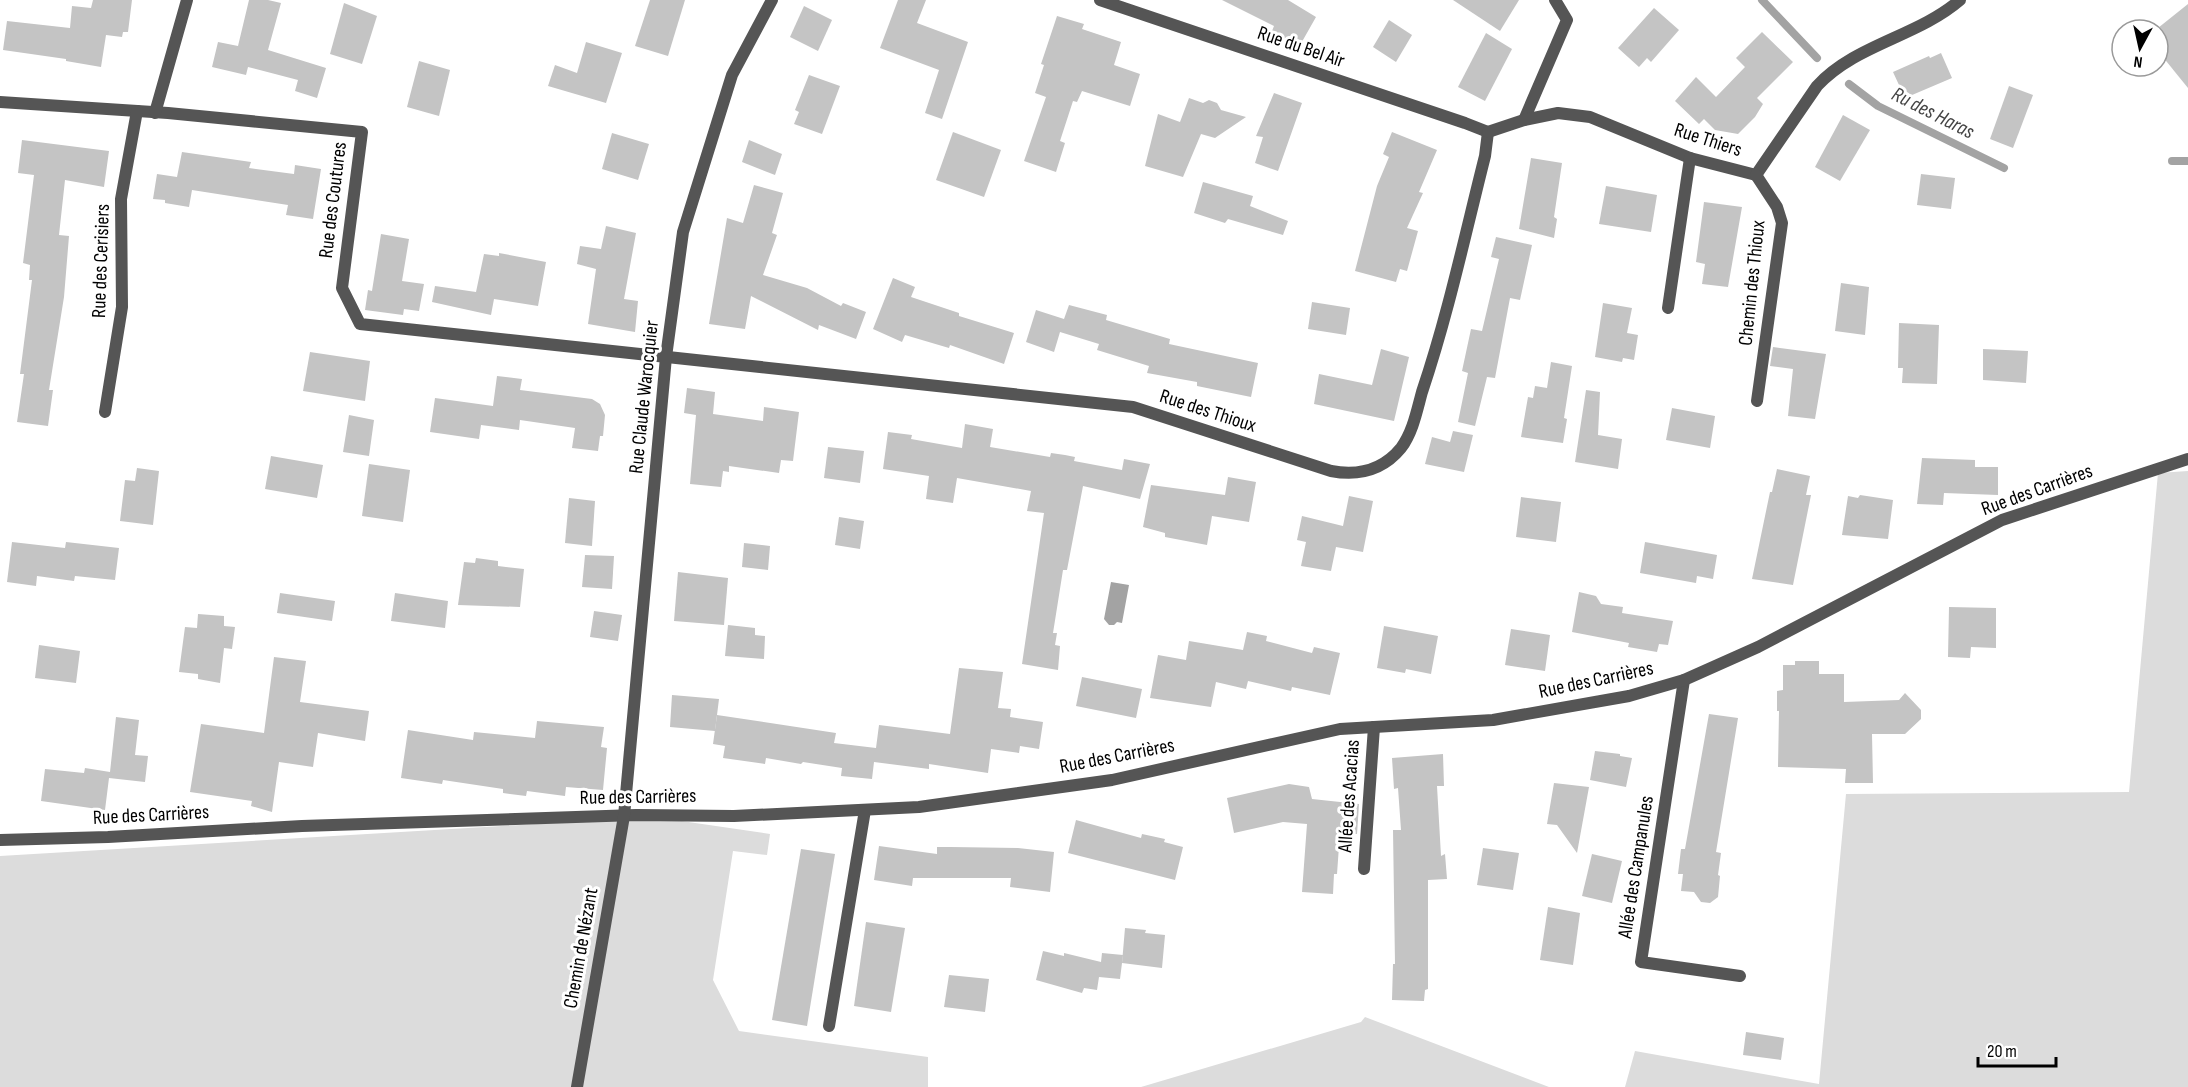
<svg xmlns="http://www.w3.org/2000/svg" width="2188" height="1087" viewBox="0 0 2188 1087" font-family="'Sofia Sans Condensed',sans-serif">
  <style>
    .green { fill: #dcdcdc }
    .water { fill: #a3a3a3 }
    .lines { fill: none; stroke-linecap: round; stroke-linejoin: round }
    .stream { stroke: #a3a3a3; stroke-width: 8 }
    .building { fill: #c4c4c4 }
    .street { stroke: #555; stroke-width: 12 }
    .labels { text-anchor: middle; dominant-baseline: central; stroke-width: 6; stroke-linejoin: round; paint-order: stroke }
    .street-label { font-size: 20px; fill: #000; stroke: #fff }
    .water-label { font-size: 21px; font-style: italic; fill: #444; stroke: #fff }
  </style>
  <rect width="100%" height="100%" fill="#fff"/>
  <!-- green -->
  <g class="green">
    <polygon points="2188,471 2188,1087 1625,1087 1635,1051 1819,1084 1846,794 2129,792 2158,473"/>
    <polygon points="654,817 770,834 767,855 733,851 713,980 739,1031 928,1057 928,1087 0,1087 0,856"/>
    <polygon points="1365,1017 1549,1087 1141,1087 1361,1022"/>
  </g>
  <!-- water -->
  <polygon class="water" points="1111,582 1129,585 1122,623 1117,622 1114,625 1109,625 1104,619"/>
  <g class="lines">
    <!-- stream -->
    <g class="stream">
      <polyline points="1762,0 1817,58"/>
      <polyline points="1849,84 1878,106 2004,168"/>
      <polyline points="2172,161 2188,161"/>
    </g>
  </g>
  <!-- building -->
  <g class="building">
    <polygon points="93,0 132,0 128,32 123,32 122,37 106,35 101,67 66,61 66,59 3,50 7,21 70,28 72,6 91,8"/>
    <polygon points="249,0 268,0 281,3 268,50 326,68 317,98 295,91 298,80 248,67 246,75 212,67 218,42 238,46"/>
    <polygon points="650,0 685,0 668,56 635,46"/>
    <polygon points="898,0 926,0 917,23 968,42 942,119 925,113 939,70 880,48"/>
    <polygon points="1222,0 1288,0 1316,17 1299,47 1272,31 1274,26"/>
    <polygon points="1453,0 1519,0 1500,31"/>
    <polygon points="344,3 377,16 362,64 330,54"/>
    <polygon points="2188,4 2188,88 2158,51 2158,28"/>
    <polygon points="804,6 832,20 818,51 790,37"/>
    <polygon points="1654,8 1679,30 1651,62 1647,58 1639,67 1618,48"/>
    <polygon points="1057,16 1084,24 1082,29 1121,42 1114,65 1140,74 1130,106 1082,91 1077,102 1073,101 1060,141 1065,143 1056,172 1024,161 1046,97 1035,93 1044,65 1041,64"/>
    <polygon points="1389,20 1412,35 1396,62 1373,47"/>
    <polygon points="1762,32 1793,62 1757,98 1763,104 1755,117 1738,134 1715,130 1704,119 1699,124 1675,101 1696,77 1716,97 1745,67 1736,58"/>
    <polygon points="1486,33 1512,49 1485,101 1458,87"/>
    <polygon points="586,42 622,53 606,103 548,86 555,65 577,73"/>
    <polygon points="1941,53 1952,78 1905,98 1893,72 1929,56 1930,58"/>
    <polygon points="419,61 450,70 439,116 407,107"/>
    <polygon points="809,75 840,86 822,134 794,124 799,112 795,110"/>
    <polygon points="2009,86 2033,95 2013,148 1990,139"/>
    <polygon points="1274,93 1302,103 1278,171 1255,163 1263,137 1256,136"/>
    <polygon points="1189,98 1203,103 1209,100 1217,103 1221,110 1246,117 1215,138 1201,134 1183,177 1145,166 1158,114 1180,122"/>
    <polygon points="1843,115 1870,130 1840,181 1815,167"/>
    <polygon points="953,132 1001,150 984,197 936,180"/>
    <polygon points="1392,132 1437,150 1419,192 1423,193 1407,228 1418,231 1407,271 1400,269 1396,282 1355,271 1377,186 1389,157 1383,154"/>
    <polygon points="612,133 649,144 638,180 602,169"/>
    <polygon points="22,140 109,151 104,187 65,180 59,235 69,236 64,297 49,390 53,390 48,426 17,422 24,374 20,374 32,280 29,280 30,265 23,263 34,175 18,173"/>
    <polygon points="749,140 782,154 775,175 742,162"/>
    <polygon points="182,152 251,162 249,168 294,174 295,165 321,169 313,219 286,215 288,205 192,190 189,207 165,203 165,200 153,199 157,174 177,177"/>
    <polygon points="1531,158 1562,163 1554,217 1557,219 1554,238 1519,229"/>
    <polygon points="1921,174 1955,178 1951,209 1917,205"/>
    <polygon points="1203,182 1253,196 1250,206 1288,221 1283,235 1228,219 1225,223 1194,213"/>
    <polygon points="754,185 783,193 772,233 777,235 763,275 807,288 841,306 843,303 866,312 856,339 819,325 818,330 751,296 745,329 709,324 727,218 743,223"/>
    <polygon points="1606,186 1657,195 1651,232 1599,224"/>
    <polygon points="1704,202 1742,207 1728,287 1702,284 1705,264 1696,262"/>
    <polygon points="606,226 636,233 624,299 638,301 635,332 588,324 596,269 577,264 580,246 601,249"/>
    <polygon points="381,234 409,239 402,281 424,284 419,311 404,309 403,315 365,310 368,290 372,291"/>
    <polygon points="1496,237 1532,245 1520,300 1510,298 1495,378 1487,377 1475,426 1458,422 1468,373 1462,371 1471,329 1482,331 1499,259 1491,257"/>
    <polygon points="499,253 546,262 538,306 494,299 491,315 432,302 435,286 476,292 484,254 499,256"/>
    <polygon points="893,278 915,287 911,297 959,313 959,316 1014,333 1004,364 950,345 949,348 905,335 902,342 873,329"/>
    <polygon points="1841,283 1869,287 1865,335 1835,331"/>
    <polygon points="1312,302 1350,308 1346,335 1308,329"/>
    <polygon points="1603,303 1632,308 1627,333 1638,335 1634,360 1623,358 1622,362 1595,357"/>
    <polygon points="1069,305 1107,315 1106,320 1170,339 1169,344 1258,363 1251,397 1197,386 1197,382 1147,373 1149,366 1097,350 1099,344 1060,332 1054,352 1026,342 1036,310 1064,319"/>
    <polygon points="1899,323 1939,325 1937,384 1902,383 1903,368 1898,368"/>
    <polygon points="1773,347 1826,354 1815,419 1788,416 1793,369 1770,366"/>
    <polygon points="1381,349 1409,357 1394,421 1314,404 1319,374 1372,385"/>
    <polygon points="1983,349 2028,351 2026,383 1983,380"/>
    <polygon points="310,352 370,361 365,401 303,391"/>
    <polygon points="1551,362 1572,366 1564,418 1567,419 1563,443 1521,437 1528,397 1533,398 1535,386 1547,388"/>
    <polygon points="497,376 522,379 520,390 592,399 600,404 605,415 603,436 600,436 598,451 572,448 575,428 520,420 519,430 481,425 479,439 430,432 435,398 493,406"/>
    <polygon points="687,388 715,392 713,414 763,421 764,407 799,412 793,461 781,460 779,473 729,466 729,472 723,471 721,487 690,484 696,415 684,413"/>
    <polygon points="1586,390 1600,392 1598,435 1622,439 1618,469 1575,462"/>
    <polygon points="1672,408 1715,416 1710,448 1666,440"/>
    <polygon points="349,415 374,420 369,456 343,452"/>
    <polygon points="965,424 993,429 990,447 1050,457 1051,453 1065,455 1075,457 1074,461 1122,470 1124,459 1150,464 1140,499 1083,486 1067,570 1063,570 1053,633 1057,633 1055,645 1060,646 1058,670 1022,664 1044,513 1027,511 1031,491 957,478 953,503 926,499 929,476 883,469 888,432 912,435 911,439 962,448"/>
    <polygon points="1453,431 1473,435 1464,472 1425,464 1432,437 1450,442"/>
    <polygon points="828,447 864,451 860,483 824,478"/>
    <polygon points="271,456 323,465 317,498 265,489"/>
    <polygon points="1922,458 1975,460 1975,467 1998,467 1998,495 1944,493 1943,505 1917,504"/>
    <polygon points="369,464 410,470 403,522 362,516"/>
    <polygon points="137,468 159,471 153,525 120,521 125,480 135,481"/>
    <polygon points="1777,469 1810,476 1806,495 1811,495 1793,585 1752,579 1770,492 1772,492"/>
    <polygon points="1228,477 1256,482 1249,522 1212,516 1207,545 1165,537 1165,533 1143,527 1151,485 1225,495"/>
    <polygon points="1860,495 1893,500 1888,539 1842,535 1848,496 1858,498"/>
    <polygon points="1349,496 1373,501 1363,552 1336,547 1331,571 1301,566 1306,542 1297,540 1302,516 1343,526"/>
    <polygon points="1521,497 1561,502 1556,542 1516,537"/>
    <polygon points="569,498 595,501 592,546 565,543"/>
    <polygon points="839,517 864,521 860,549 835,545"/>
    <polygon points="12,542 65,548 66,542 119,548 115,580 75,576 74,581 37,576 36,586 7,582"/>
    <polygon points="1645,542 1717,555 1713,579 1697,576 1696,583 1640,573"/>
    <polygon points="744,543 770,546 768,570 742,567"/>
    <polygon points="585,555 614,556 612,589 582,587"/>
    <polygon points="476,558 498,561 498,566 524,569 520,607 458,605 464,562 475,563"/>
    <polygon points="678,572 728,578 724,625 674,621"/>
    <polygon points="1579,592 1596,596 1601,604 1623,607 1622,613 1673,621 1668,645 1659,644 1657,652 1628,647 1629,643 1572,632"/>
    <polygon points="280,593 335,601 332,621 277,613"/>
    <polygon points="395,593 448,601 445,628 391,621"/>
    <polygon points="1949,607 1996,608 1996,648 1971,647 1970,658 1948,657"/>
    <polygon points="594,611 622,615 618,641 590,637"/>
    <polygon points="198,614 224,616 224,626 235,627 232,649 224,648 220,683 198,679 198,674 179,672 185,627 197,628"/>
    <polygon points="728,625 755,628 755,635 765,636 764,659 725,656"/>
    <polygon points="1384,626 1438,636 1431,674 1406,669 1405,673 1377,668"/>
    <polygon points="1511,629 1550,635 1545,671 1505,665"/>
    <polygon points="1247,632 1267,636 1266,641 1312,653 1314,647 1340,653 1330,695 1292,687 1291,691 1248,681 1246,689 1216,682 1211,707 1150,698 1158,655 1186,660 1189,641 1243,650"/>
    <polygon points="39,645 80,651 76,683 35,678"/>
    <polygon points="274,657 306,661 300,702 369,711 365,741 318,733 313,767 279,762 272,812 251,806 252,801 190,792 201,724 264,733"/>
    <polygon points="1795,661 1819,661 1819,674 1844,674 1844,702 1899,700 1905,693 1921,710 1921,719 1905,734 1872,734 1873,783 1845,783 1846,769 1778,767 1779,711 1777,711 1777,691 1783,690 1783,665 1795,665"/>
    <polygon points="959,668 1003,672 998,708 1011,709 1010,717 1043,722 1039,749 1020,746 1019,753 991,749 988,773 929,764 929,769 874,762 872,779 841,776 842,768 803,762 801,764 766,758 765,764 723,758 725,746 713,744 717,715 836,733 834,743 876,748 879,725 950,734"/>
    <polygon points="1082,677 1142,689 1136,718 1076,706"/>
    <polygon points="672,695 719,699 715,731 670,727"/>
    <polygon points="1709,714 1738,718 1716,852 1721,853 1718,875 1720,876 1718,897 1710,903 1701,902 1694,892 1681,891 1683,874 1678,874 1681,849 1685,849"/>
    <polygon points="116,717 139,720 135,755 148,756 145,782 109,778 105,810 41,801 45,769 84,773 85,768 110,772"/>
    <polygon points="537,721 604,727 601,747 607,748 603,790 566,787 565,796 527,791 526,796 503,793 503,789 443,780 442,784 401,778 408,730 473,740 474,732 535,738"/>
    <polygon points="1595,751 1620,754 1620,756 1632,758 1626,787 1590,780"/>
    <polygon points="1443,754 1444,786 1437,786 1441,856 1445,854 1447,879 1428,880 1428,989 1425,990 1424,1001 1392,1000 1393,964 1395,964 1393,830 1401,830 1398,788 1394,789 1392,758"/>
    <polygon points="1554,783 1589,787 1577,853 1557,825 1547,824"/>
    <polygon points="1289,784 1309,787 1312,799 1359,804 1357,834 1340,832 1337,874 1334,874 1333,894 1302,892 1307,824 1283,822 1234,833 1227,798"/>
    <polygon points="1076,820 1141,838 1142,834 1165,839 1164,842 1183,847 1175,880 1068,853"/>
    <polygon points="879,846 937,854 937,847 951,847 1018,848 1054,852 1050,892 1010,887 1011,878 913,878 912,886 874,880"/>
    <polygon points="1483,848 1519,853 1513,890 1477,885"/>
    <polygon points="801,849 835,854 807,1026 772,1020"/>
    <polygon points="1592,854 1622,861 1612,903 1582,896"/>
    <polygon points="1548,907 1580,913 1573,965 1540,960"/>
    <polygon points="866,922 905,928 891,1012 854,1006"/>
    <polygon points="1125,928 1146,930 1145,933 1165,935 1162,968 1122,963"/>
    <polygon points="1043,951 1064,956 1064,953 1101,962 1102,953 1123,955 1120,979 1099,977 1097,990 1084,988 1082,993 1036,980"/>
    <polygon points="949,975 989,979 985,1012 944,1007"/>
    <polygon points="1746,1032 1784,1038 1781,1060 1743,1055"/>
  </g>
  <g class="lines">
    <!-- street -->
    <g class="street">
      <polyline points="1100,0 1465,123 1488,132"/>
      <path d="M0,102L168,113L362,132L342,288L360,324L1133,407L1331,471C1358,476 1383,470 1401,448C1413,432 1417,410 1422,392C1448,315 1465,235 1485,156L1488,132"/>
      <polyline points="155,113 187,0"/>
      <polyline points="1524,120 1567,20 1555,0"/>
      <path d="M1488,132L1524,120L1558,113L1590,117L1690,158L1756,175L1817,86C1856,44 1917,37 1960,0"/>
      <polyline points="1756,175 1777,207 1782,223 1757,401"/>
      <polyline points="1668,308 1690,158"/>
      <polyline points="105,412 122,307 121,199 137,111"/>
      <polyline points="1684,680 1641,962 1740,976"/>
      <polyline points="0,840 108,837 302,826 636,815 734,816 919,807 1112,780 1340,729 1493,720 1629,696 1684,680 1758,647 2002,520 2188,459"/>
      <polyline points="1364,869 1374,727"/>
      <polyline points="829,1026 865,810"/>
      <polyline points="577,1087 624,816 666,357 683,232 732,75 772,0"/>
    </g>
  </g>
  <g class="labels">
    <!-- street labels -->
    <g class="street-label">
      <text transform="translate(1301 47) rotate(19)">Rue du Bel Air</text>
      <text transform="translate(1708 140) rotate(18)">Rue Thiers</text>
      <text transform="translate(333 200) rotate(-83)">Rue des Coutures</text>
      <text transform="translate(101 261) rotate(-88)">Rue des Cerisiers</text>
      <text transform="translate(1752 283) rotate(-84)">Chemin des Thioux</text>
      <text transform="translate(644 397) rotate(-84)">Rue Claude Warocquier</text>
      <text transform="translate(1208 411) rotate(18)">Rue des Thioux</text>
      <text transform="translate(2037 490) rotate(-20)">Rue des Carrières</text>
      <text transform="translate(1596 680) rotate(-12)">Rue des Carrières</text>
      <text transform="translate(1117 756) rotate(-11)">Rue des Carrières</text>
      <text transform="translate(1349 796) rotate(-86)">Allée des Acacias</text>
      <text transform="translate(638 797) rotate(-1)">Rue des Carrières</text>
      <text transform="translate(151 815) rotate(-3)">Rue des Carrières</text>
      <text transform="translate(1636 867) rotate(-81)">Allée des Campanules</text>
      <text transform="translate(581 948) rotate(-80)">Chemin de Nézant</text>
    </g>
    <!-- water labels -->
    <g class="water-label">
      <text transform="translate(1933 113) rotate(27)">Ru des Haras</text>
    </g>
  </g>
  <!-- north arrow -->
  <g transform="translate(2140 48) rotate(188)"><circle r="28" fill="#ffffff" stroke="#999999" stroke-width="1.5"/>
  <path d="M0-4.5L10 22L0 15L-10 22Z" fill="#000000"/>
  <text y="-9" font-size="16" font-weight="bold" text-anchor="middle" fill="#000000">N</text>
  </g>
  <!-- scale -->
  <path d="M1978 1057v9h78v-9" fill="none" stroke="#000000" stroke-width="3"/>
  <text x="1987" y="1057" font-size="18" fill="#000000" stroke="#ffffff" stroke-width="4.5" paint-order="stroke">20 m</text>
</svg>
